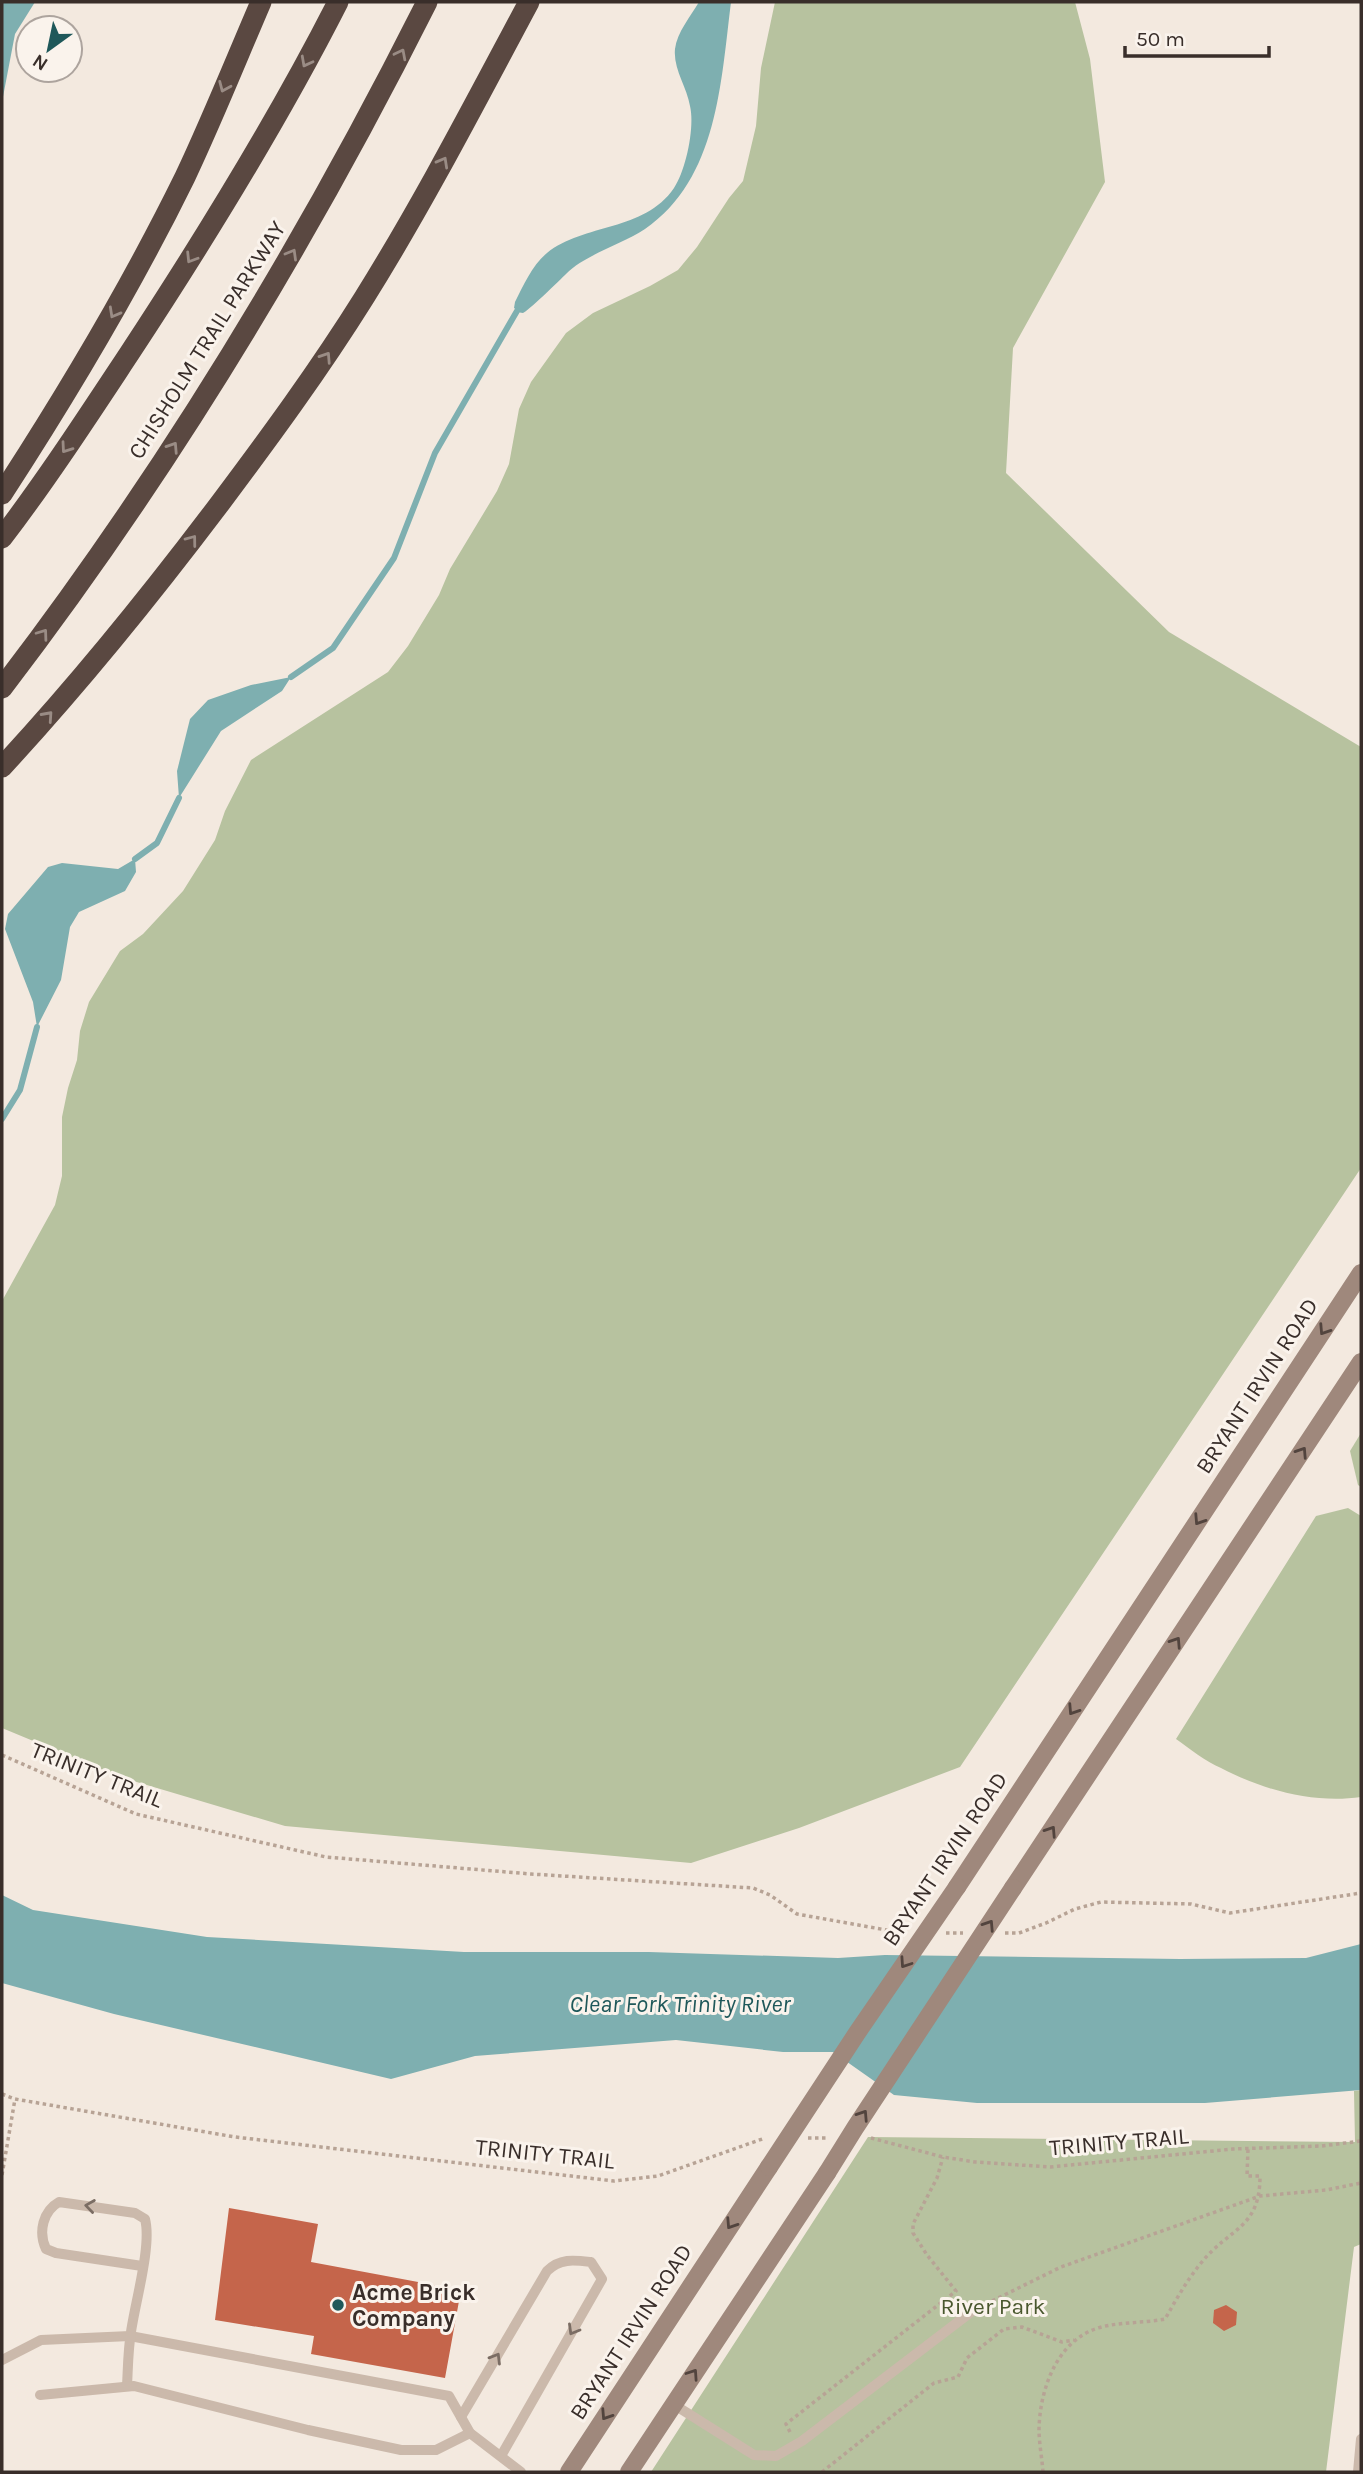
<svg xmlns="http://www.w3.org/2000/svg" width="1363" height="2474" viewBox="0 0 1363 2474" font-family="Karla,sans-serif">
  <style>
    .green { fill: #b7c29f }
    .water { fill: #7eafb0 }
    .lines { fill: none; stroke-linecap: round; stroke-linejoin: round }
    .stream { stroke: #7eafb0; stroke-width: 6 }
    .building { fill: #c5654b }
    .path { stroke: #b7a395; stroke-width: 3.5; stroke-dasharray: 3.5 3.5; stroke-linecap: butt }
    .lane { stroke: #cbb9ab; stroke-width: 10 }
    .secondary { stroke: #9f887c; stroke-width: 18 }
    .highway { stroke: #5a4841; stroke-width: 21 }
    .secondary-bridge { stroke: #9f887c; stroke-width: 18 }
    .oneway { stroke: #9a8c85 }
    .oneway2 { stroke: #52443e }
    .oneway3 { stroke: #7b6d64 }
    .poi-dot { fill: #1f585a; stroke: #faf3ec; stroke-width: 2.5 }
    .labels { text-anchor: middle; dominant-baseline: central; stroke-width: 6; stroke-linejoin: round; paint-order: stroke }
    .street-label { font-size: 23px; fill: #392e2a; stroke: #faf3ec }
    .poi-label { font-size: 23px; font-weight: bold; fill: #392e2a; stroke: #faf3ec; text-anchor: start }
    .park-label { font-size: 23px; fill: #49572e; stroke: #faf3ec }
    .water-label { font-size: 24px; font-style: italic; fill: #1f585a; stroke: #faf3ec }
  </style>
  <rect width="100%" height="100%" fill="#f3e9df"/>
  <!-- green -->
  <g class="green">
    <polygon points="775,2 1075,2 1090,59 1105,182 1013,348 1006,473 1169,632 1361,747 1361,1168 960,1767 799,1828 691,1863 285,1826 120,1777 2,1728 2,1301 55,1205 62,1176 62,1117 68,1088 77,1060 80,1031 89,1002 120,951 143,934 183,891 215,840 225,811 251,760 388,672 408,646 439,595 450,569 497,491 509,464 519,409 531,382 566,333 593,313 650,286 678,270 697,247 729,198 743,181 756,126 761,68"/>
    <polygon points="1361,1433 1361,1487 1358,1485 1350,1451"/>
    <path d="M1348,1508L1361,1516V1797C1314,1804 1263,1790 1221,1768C1205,1761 1190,1749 1176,1739L1316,1516Z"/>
    <polygon points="1361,2090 1361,2244 1354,2247 1326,2472 651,2472 868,2137 1355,2142 1354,2091"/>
  </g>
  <!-- water -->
  <g class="water">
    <polygon points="2,2 35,2 15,34 2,102"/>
    <path d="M699,2H731C721,81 718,179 645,229C621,245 586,254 566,274C561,279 526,313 523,313C518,313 517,310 514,308L515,302C523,286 533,264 547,253C584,223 644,232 674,188C686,170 695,127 690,106C687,87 673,69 675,49C677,32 691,16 699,2Z"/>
    <polygon points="291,677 282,691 221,731 179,798 177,771 190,719 208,700 251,685"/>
    <polygon points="135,859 136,872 125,891 79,912 70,927 61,980 37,1027 33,1002 5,929 8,914 48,867 62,863 118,869"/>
    <polygon points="2,1895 33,1910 207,1937 464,1952 649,1952 838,1958 885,1955 1180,1959 1306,1958 1361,1944 1361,2090 1205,2103 977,2103 894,2095 833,2052 783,2052 676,2040 475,2056 391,2079 114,2014 2,1983"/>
  </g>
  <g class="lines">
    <!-- stream -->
    <g class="stream">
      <polyline points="291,677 333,648 394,558 435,453 517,311"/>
      <polyline points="135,859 157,843 179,798"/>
      <polyline points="2,1119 20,1090 37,1027"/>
    </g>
  </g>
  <!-- building -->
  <g class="building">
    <polygon points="229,2208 318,2224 311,2262 461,2290 445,2378 311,2354 314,2336 215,2320"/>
    <polygon points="1226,2305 1237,2312 1236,2325 1224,2331 1213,2323 1214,2310"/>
  </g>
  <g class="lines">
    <!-- path -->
    <g class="path">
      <polyline points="2,1755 136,1814 326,1857 531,1874 753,1888 770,1895 797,1914 903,1933"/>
      <polyline points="946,1933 963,1933"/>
      <polyline points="1005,1933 1019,1933 1046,1923 1075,1909 1101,1902 1191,1904 1230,1913 1361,1893"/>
      <polyline points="2,2094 15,2099 235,2137 614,2181 658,2176 765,2138"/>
      <polyline points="808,2138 828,2138"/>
      <polyline points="871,2138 943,2157 975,2162 1050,2167 1233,2149 1322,2146 1361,2141"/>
      <polyline points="2,2175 15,2099"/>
      <polyline points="986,2304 1061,2267 1260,2196 1326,2190 1361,2183"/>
      <polyline points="790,2432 786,2424 956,2291 927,2255 913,2233 913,2224 937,2178 943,2157"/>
      <polyline points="822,2472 934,2383 958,2377 967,2358 1004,2329 1022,2327 1062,2342 1074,2340"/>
      <path d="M1043,2472C1042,2458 1039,2443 1039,2429C1040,2392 1054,2348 1090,2331C1112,2321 1141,2324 1165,2319C1176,2300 1187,2280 1201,2263C1230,2227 1260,2229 1260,2176H1247L1248,2149"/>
    </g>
    <!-- lane -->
    <g class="lane">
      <polyline points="2,2360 41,2340 130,2336 449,2396 470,2433 521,2472"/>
      <path d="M127,2386C128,2368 128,2350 131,2332C135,2303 152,2245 145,2219L135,2213L59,2202C43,2211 38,2232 46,2249L56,2253L142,2266"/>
      <polyline points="40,2395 134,2386 308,2430 401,2450 436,2450 470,2433"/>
      <polyline points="673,2404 754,2455 776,2456 802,2441 975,2309"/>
      <path d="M461,2417L547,2271C560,2258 574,2260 591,2262L602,2279L501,2456"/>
      <polyline points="1358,2472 1361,2439"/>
    </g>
    <!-- secondary -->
    <g class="secondary">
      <polyline points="957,1887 1361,1273"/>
      <polyline points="1013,1888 1361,1362"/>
      <polyline points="569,2472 769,2167"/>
      <polyline points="629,2472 827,2173"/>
    </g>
    <!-- highway -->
    <g class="highway">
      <path d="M2,494C69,391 131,287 185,177C212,120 236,60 261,2"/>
      <path d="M2,538C47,479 88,416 129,354C204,240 276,124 338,2"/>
      <path d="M2,688C166,474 306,243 427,2"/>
      <path d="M2,767C79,684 150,596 218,506C269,438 319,370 364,298C424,202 476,101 529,2"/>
    </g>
    <!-- secondary-bridge -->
    <g class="secondary-bridge">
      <polyline points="769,2167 857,2033 957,1887"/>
      <polyline points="827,2173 855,2128 1013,1888"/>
    </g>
  </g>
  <!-- one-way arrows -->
  <defs><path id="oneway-chevron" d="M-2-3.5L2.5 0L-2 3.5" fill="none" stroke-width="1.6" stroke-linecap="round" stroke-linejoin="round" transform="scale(1.75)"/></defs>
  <g class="oneway">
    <use href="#oneway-chevron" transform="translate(401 54) rotate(-63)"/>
    <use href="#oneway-chevron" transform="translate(306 62) rotate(118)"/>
    <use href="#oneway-chevron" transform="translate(224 87) rotate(113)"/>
    <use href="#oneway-chevron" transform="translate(443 162) rotate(-61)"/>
    <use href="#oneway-chevron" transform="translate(292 254) rotate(-60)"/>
    <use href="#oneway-chevron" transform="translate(191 258) rotate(122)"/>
    <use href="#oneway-chevron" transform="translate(114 313) rotate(119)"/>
    <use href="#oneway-chevron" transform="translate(326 357) rotate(-57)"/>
    <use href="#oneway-chevron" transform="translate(173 447) rotate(-57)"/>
    <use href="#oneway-chevron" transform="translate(66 448) rotate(125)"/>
    <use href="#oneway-chevron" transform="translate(192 540) rotate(-53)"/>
    <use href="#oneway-chevron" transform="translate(43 634) rotate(-54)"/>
    <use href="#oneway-chevron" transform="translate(48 716) rotate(-48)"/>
  </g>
  <g class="oneway2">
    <use href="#oneway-chevron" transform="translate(1324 1330) rotate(123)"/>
    <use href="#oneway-chevron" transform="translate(1302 1452) rotate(-57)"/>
    <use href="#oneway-chevron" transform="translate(1199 1520) rotate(123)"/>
    <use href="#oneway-chevron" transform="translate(1176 1642) rotate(-57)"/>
    <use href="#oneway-chevron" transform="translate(1073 1710) rotate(123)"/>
    <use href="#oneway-chevron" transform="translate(1051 1831) rotate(-57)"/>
    <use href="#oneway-chevron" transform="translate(989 1925) rotate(-57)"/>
    <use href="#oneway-chevron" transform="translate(905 1963) rotate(124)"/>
    <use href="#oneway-chevron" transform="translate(863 2115) rotate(-57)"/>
    <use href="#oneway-chevron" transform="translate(731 2224) rotate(123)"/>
    <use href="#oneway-chevron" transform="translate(693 2374) rotate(-56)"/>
    <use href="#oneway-chevron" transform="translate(606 2415) rotate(123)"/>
  </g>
  <g class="oneway3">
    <use href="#oneway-chevron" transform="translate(90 2206) rotate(-172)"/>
    <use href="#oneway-chevron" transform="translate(573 2330) rotate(120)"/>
    <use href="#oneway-chevron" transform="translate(496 2358) rotate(-59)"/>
  </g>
  <!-- markers -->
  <circle class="poi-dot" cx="338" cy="2305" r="7"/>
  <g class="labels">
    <!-- street labels -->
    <g class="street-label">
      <text transform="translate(207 340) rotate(-58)">CHISHOLM TRAIL PARKWAY</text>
      <text transform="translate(1257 1386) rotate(-57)">BRYANT IRVIN ROAD</text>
      <text transform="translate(97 1775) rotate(22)">TRINITY TRAIL</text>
      <text transform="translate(945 1859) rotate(-56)">BRYANT IRVIN ROAD</text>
      <text transform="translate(1119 2142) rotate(-5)">TRINITY TRAIL</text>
      <text transform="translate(545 2154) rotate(6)">TRINITY TRAIL</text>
      <text transform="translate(631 2332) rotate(-57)">BRYANT IRVIN ROAD</text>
    </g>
    <!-- poi labels -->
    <g class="poi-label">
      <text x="352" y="2292">Acme Brick<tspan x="352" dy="26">Company</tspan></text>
    </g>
    <!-- park labels -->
    <g class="park-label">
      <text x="993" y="2306">River Park</text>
    </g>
    <!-- water labels -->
    <g class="water-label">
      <text x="680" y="2004">Clear Fork Trinity River</text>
    </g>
  </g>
  <!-- border -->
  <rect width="1363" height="2474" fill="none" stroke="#392e2a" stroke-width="7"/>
  <!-- north arrow -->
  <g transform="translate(49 49) rotate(213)"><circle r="33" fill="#faf3ec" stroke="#ada49e" stroke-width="2"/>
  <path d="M0-5L12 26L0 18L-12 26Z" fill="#1f585a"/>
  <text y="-10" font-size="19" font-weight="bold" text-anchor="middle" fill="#392e2a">N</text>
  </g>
  <!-- scale -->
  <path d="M1125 46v10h144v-10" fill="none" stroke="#392e2a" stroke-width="3.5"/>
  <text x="1136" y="46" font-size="21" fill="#392e2a" stroke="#faf3ec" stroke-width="5" paint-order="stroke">50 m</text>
</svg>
